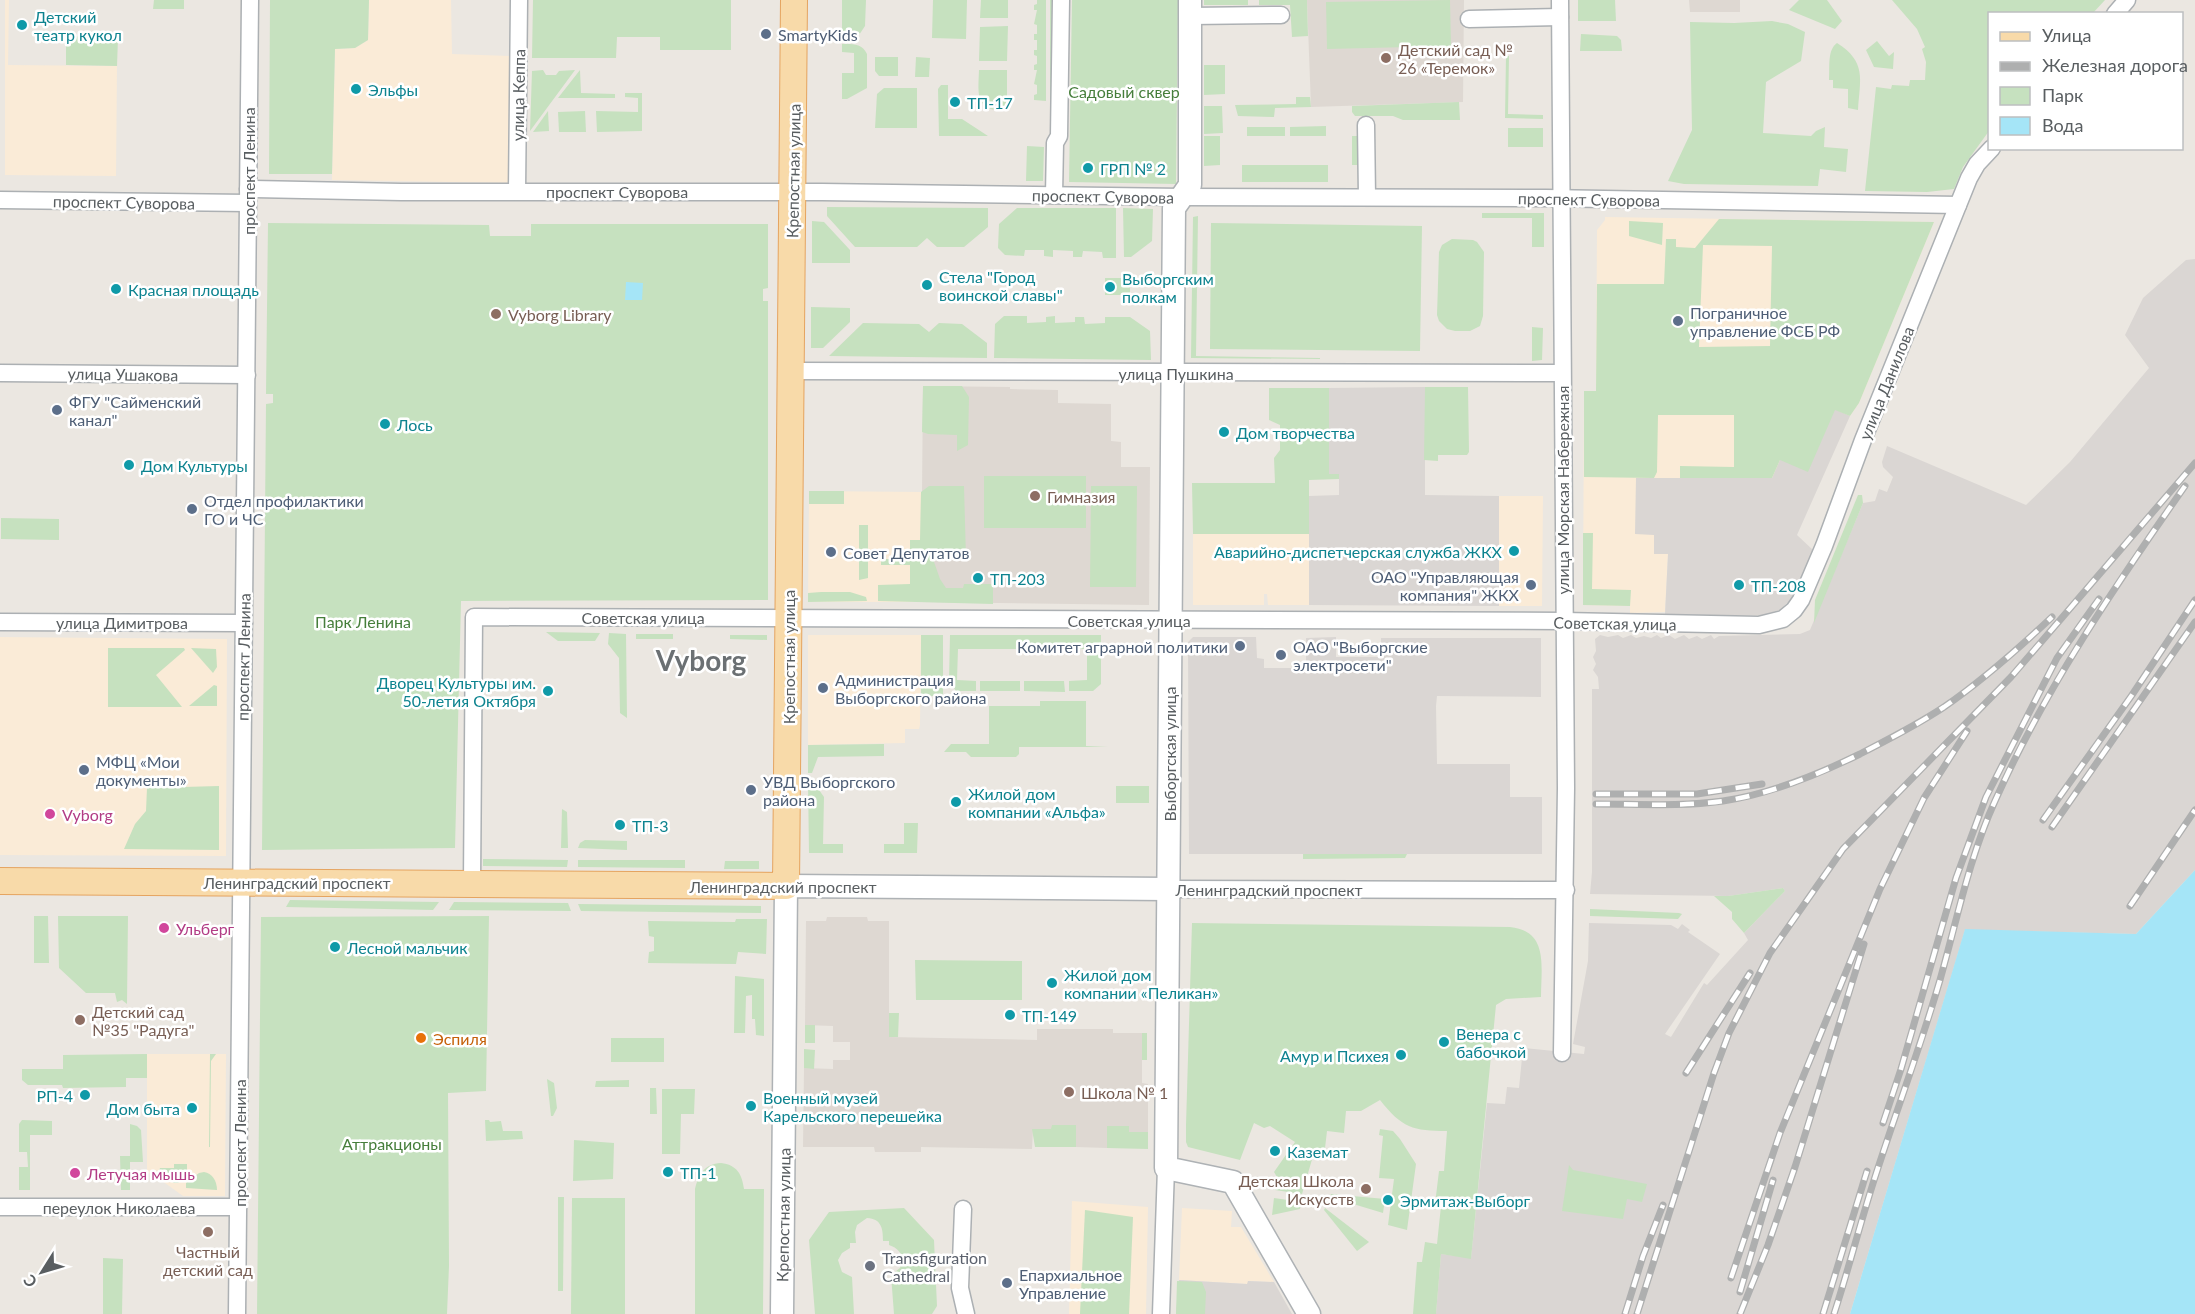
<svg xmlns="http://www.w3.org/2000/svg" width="2195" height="1314" viewBox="0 0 2195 1314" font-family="Lato,sans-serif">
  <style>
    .commercial { fill: #faebd7 }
    .industrial { fill: #dad6d3 }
    .education { fill: #ded8d2 }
    .green { fill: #c6e1bf; fill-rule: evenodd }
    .water { fill: #a5e5f7 }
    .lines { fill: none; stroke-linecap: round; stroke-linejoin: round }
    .street-casing { stroke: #acb0b3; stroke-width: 19 }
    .secondary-casing { stroke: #aeb2b5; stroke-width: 25 }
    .primary-casing { stroke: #e5a460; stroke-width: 28 }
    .street { stroke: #fff; stroke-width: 16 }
    .secondary { stroke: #fff; stroke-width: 22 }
    .primary { stroke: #f8daa9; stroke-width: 26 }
    .rail-casing { stroke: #aeafaf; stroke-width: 7 }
    .rail { stroke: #fff; stroke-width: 4.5; stroke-dasharray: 14; stroke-linecap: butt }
    .culture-dot { fill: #0f9aa8; stroke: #fff; stroke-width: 2 }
    .service-dot { fill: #5c6f8a; stroke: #fff; stroke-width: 2 }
    .education-dot { fill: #8d6e63; stroke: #fff; stroke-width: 2 }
    .hotel-dot { fill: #d1479c; stroke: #fff; stroke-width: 2 }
    .food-dot { fill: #e8710a; stroke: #fff; stroke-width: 2 }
    .worship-dot { fill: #6b7280; stroke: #fff; stroke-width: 2 }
    .labels { text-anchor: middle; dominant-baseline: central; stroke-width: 5; stroke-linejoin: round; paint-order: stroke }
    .culture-label { font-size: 16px; fill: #0d838f; stroke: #fff; text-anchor: start }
    .service-label { font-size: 16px; fill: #4e5e75; stroke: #fff; text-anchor: start }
    .education-label { font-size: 16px; fill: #785e54; stroke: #fff; text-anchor: start }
    .park-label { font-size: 16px; fill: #467e3b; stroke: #fff }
    .street-label { font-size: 16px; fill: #595e61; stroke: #fff }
    .hotel-label { font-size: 16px; fill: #b23c85; stroke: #fff; text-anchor: start }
    .food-label { font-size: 16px; fill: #c56008; stroke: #fff; text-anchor: start }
    .worship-label { font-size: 16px; fill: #5b616d; stroke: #fff; text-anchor: start }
    .town-label { font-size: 28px; font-weight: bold; fill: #6b7073; stroke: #fff }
  </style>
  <rect width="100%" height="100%" fill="#ebe7e1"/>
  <!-- commercial -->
  <g class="commercial">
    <polygon points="5,0 9,0 8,65 117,66 116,176 5,175"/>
    <polygon points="369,0 451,0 452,54 510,56 509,183 332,180 335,49 355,48 368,40"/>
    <polygon points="1605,217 1934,222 1859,403 1850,416 1836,409 1772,478 1636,478 1654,534 1668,554 1665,612 1630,613 1630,606 1583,605 1584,391 1596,391 1597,230 1605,220"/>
    <polygon points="809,491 921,492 921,602 808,602"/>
    <polygon points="1499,496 1543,496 1542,606 1499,606"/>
    <polygon points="1193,534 1309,534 1309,605 1268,605 1267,594 1264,594 1264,605 1193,605"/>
    <polygon points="808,635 921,635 920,725 919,729 905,729 905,743 808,745"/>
    <polygon points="0,637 227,639 226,856 0,855"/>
    <polygon points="147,1054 226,1054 225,1196 183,1196 151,1173 147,1174"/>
    <polygon points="1072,1201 1148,1207 1146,1314 1069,1314"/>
    <polygon points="1182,1208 1232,1211 1231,1227 1241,1227 1274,1282 1248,1281 1248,1284 1179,1280"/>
  </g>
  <!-- industrial -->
  <g class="industrial">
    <polygon points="2195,259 2195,870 2136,934 1965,930 1850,1314 1436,1314 1441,1254 1471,1258 1487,1103 1505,1104 1507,1087 1519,1088 1523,1048 1584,1054 1585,1047 1573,1044 1588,961 1589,923 1671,925 1678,929 1682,924 1690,930 1688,932 1720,954 1665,1034 1671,1037 1704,983 1707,985 1748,940 1744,933 1785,891 1783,888 1728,896 1590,894 1592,872 1592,689 1599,689 1598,677 1593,670 1596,664 1593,657 1596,651 1595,639 1600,635 1608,637 1618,635 1623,638 1631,635 1636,638 1644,636 1651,638 1657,635 1661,638 1669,635 1675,639 1684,635 1689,639 1697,636 1702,639 1711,635 1714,639 1719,636 1800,634 1810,630 1863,503 1875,501 1879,489 1887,492 1893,477 1883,467 1882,462 1887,446 2026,505 2070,462 2149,368 2125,335 2143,298 2186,260"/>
    <polygon points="1425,387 1425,495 1499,496 1499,606 1309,605 1309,496 1339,495 1339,474 1329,474 1329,388"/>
    <polygon points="1835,409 1850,416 1797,535 1814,551 1807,578 1792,599 1779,610 1763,615 1728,616 1665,614 1668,554 1654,554 1654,535 1635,534 1636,478 1772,478 1780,460"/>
    <polygon points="1193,637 1256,637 1257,658 1264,659 1264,668 1306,668 1306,638 1336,637 1336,657 1381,657 1381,638 1541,638 1541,697 1437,696 1436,706 1437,764 1510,764 1510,797 1542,797 1542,854 1189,854 1188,642"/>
    <polygon points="1179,1280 1247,1284 1248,1281 1274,1282 1292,1314 1176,1314"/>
  </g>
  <!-- education -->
  <g class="education">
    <polygon points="1307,0 1464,0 1463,102 1311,107"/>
    <polygon points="1689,0 1740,0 1740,12 1690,12"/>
    <polygon points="923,386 1010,387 1010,389 1058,390 1058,403 1111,404 1111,441 1121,442 1121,467 1150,467 1149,605 921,602"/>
    <polygon points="827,917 867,917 868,921 889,921 889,1037 1037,1040 1037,1029 1113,1029 1113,1033 1142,1033 1142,1083 1148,1084 1148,1132 1129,1132 1129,1126 1108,1126 1107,1148 1076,1147 1076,1126 1052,1125 1052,1129 1033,1129 1032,1149 921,1147 921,1152 875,1152 874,1147 803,1147 804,1068 833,1069 833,1060 850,1060 850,1042 833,1042 833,1026 805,1025 806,921 826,921"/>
  </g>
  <!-- green -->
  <g class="green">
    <polygon points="154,0 184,0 184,9 153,9"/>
    <polygon points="270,0 369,0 368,40 355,48 335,49 332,174 269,174"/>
    <polygon points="533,0 731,0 731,50 660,50 660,37 617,37 616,58 532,58"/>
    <polygon points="842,0 866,0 865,26 859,35 842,37"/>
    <polygon points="933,0 967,0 966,39 932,38"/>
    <polygon points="981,0 1008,0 1008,18 980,18"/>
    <polygon points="1037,0 1046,0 1046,101 1034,100 1034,95 1037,94 1037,85 1034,84 1037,70 1034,70 1034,65 1037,64 1037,56 1034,55 1034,50 1037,50 1037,40 1034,40 1034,34 1037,34 1037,25 1034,24 1037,10 1034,10 1034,5 1037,4"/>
    <polygon points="1050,0 1057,0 1055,136 1050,137"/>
    <polygon points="1072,0 1178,0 1176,184 1069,182"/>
    <rect x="1204" y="0" width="44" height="5"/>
    <polygon points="1259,0 1307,0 1308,36 1292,37 1290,5 1259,5"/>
    <polygon points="1450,0 1451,46 1327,49 1326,2"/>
    <polygon points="1578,0 1615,0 1616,21 1578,21"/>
    <polygon points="1799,0 1827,0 1842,21 1835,29 1789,10"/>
    <polygon points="1892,0 2105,0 2093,13 1990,14 1989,131 1963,167 1954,189 1927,192 1865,191 1876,87 1891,89 1892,85 1909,86 1910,80 1925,80 1926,62 1922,49 1925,47 1917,29"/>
    <polygon points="1772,21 1788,24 1805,32 1801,61 1766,82 1763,133 1811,136 1816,131 1825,127 1824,147 1848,149 1846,172 1820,169 1818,186 1684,184 1668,181 1692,130 1690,22 1734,23"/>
    <polygon points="1008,26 1007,61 979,61 980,27"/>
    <polygon points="1581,34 1617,36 1621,40 1622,51 1580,51"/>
    <polygon points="66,36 118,38 117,66 66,65"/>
    <polygon points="1877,41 1889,56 1894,52 1893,69 1874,67 1866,50"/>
    <path d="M1837,43C1867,62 1860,79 1858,110L1848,108V89L1833,88V80H1829C1830,67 1827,50 1837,43Z"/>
    <path d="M842,44C852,44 862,43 867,54V88L847,99H842V73H854V53L842,52Z"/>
    <polygon points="1506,56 1509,56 1508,114 1543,115 1543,119 1505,118"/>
    <polygon points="875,57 898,57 898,76 879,76 875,71"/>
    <polygon points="916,57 930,58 929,77 915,77"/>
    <polygon points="1204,65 1225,65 1225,94 1204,95"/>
    <polygon points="543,70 546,75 556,75 559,71 575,70 530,131 532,71"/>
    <polygon points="580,70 581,93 615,94 615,98 558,98"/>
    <path d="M979,70H1007V111C975,111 978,96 979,70Z"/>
    <polygon points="941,85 948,85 948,119 962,119 988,136 939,136 938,89"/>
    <polygon points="884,88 917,88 917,128 875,128 877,94"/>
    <polygon points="625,93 642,93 642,131 597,132 596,111 638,112 638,98 625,97"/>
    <polygon points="1296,97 1310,97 1311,107 1275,108 1274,117 1238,116 1235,105 1296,104"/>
    <polygon points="1459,102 1460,120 1403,120 1393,116 1355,116 1352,112 1352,106"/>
    <polygon points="1204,106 1222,106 1223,133 1204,134"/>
    <polygon points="548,111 549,131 533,132"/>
    <polygon points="585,111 586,132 559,132 558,112"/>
    <polygon points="1326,126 1326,136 1290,136 1290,127"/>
    <rect x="1247" y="127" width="38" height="9"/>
    <rect x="1508" y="128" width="35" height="19"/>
    <polygon points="1204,136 1220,136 1220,165 1204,166"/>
    <rect x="1352" y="136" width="8" height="29"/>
    <polygon points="1027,146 1044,147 1043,181 1026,181"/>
    <rect x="1242" y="165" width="86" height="17"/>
    <polygon points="827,207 988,208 988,227 964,247 937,247 927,238 917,247 855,247 827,216"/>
    <polygon points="1017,208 1116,208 1116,258 1103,258 1102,252 1083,251 1082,257 1073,257 1073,251 1053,250 1053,257 1044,256 1044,250 1025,250 1024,256 1005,255 998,248 999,224"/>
    <polygon points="1123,208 1153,209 1152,241 1131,257 1124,257"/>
    <polygon points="1482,213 1544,213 1544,247 1532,247 1532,218 1482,218"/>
    <polygon points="1198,216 1196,356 1320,358 1320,359 1191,358 1193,217"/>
    <path d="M1719,219L1934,222L1859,403L1850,416L1835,410L1808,472L1780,460L1772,478H1680V466L1734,467V415H1658L1657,472L1654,478L1584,477V391H1596L1597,284H1664L1666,239H1676V247L1695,248ZM1703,245L1772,246L1770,346L1699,347Z"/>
    <polygon points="812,221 824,222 850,250 850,263 812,263"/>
    <polygon points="1629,221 1663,223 1662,245 1629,236"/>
    <polygon points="268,223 489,225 490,236 531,236 531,224 768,224 768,288 763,289 763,301 768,301 768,600 461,601 455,848 262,850 266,404 273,403 273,394 266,394"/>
    <polygon points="1211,223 1422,226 1420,351 1210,349"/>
    <polygon points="1452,239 1473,240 1477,242 1484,252 1483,316 1480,326 1470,331 1455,331 1447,329 1439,321 1437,315 1439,252 1442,245"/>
    <rect x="1105" y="278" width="25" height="17"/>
    <polygon points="811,307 850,308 850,322 823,348 811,348"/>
    <polygon points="1004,316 1027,316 1027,323 1046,322 1046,317 1055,316 1055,323 1075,322 1075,317 1084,317 1085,324 1105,323 1105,317 1130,317 1150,331 1151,360 994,358 995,324"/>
    <polygon points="863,323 919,324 929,332 939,323 962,324 987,343 987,358 829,356"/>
    <polygon points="1532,327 1543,328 1542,360 1532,361"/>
    <polygon points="923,386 962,386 969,397 968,445 957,451 957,435 928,434 922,432"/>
    <polygon points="1425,387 1468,387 1469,452 1467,455 1438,455 1438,461 1424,460"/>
    <polygon points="1269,388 1329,388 1329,474 1339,474 1339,479 1309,480 1309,534 1193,534 1192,483 1275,483 1274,458 1280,450 1280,425 1269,420"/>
    <rect x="984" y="476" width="102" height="52"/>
    <polygon points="929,486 964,486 966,558 933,559 940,579 946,588 963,588 964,584 993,584 993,604 878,601 878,585 910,584 910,565 881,565 881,559 910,559 910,540 920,540 921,492"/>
    <polygon points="1091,486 1137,486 1136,587 1090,587"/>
    <rect x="809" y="491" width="35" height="13"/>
    <polygon points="1858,495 1862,495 1863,503 1814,623 1815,600"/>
    <polygon points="1,518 59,519 59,540 1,539"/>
    <polygon points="859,525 868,525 868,578 859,580"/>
    <polygon points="1583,533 1593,533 1592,589 1631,590 1630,606 1583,605"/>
    <polygon points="821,592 850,592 866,597 867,601 808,602 808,593"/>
    <polygon points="546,632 600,633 595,641 558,641"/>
    <polygon points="609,633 626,634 627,718 620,713 619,658 608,644"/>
    <rect x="636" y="634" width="37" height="5"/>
    <polygon points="730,635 767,635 767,640 730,639"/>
    <rect x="921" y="635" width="22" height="61"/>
    <polygon points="950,635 1101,635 1101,684 1093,691 1069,691 1069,681 1087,680 1087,649 958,649 957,680 976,681 976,691 956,691 949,681"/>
    <polygon points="108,648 184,648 185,650 156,675 182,707 108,707"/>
    <polygon points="191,648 216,649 217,667 213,673"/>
    <rect x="980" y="681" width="40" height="10"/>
    <polygon points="1024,681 1064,681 1065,692 1024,691"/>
    <polygon points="214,685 217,686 217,706 189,706"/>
    <polygon points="1040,701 1086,701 1086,746 1108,747 1019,747 1019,754 1016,757 971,757 966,752 944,752 951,744 989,744 989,706 1040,706"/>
    <polygon points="884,744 884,756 818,757 812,773 808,773 808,745"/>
    <polygon points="812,780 824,797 823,844 843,844 843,853 809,853 808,781"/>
    <polygon points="219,786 219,850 124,849 135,824 146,811 147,788"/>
    <rect x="1116" y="786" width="33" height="17"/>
    <polygon points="562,809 567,812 568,848 561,848"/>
    <polygon points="904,823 918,823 917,853 884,853 884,844 904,844"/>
    <polygon points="585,840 627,841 627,850 578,848 580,843"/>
    <polygon points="1303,854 1407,854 1405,858 1303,859"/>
    <polygon points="483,859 568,860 567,867 483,866"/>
    <polygon points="578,860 685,860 685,868 578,867"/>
    <polygon points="725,861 759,861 759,869 724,869"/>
    <polygon points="1783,888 1785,891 1744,933 1732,919 1732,912 1714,896 1728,896"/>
    <polygon points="290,900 439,902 433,910 286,907"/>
    <polygon points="454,902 568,903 571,911 449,910"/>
    <polygon points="578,904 761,906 761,913 581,911"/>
    <polygon points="1590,909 1679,913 1682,914 1678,919 1590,916"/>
    <polygon points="34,916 48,916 49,963 34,963"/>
    <polygon points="58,916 128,916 127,1004 122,1000 117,1002 115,993 86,993 59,968"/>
    <polygon points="489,916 486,1091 448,1093 449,1266 447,1314 257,1314 261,917"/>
    <polygon points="736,919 767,919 766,954 738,952 736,964 648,963 649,952 654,951 654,937 649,936 648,921 735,922"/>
    <path d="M1192,923L1510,927C1549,931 1541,967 1541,997L1506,999L1496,1005L1471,1259L1441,1254L1436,1314H1413L1417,1262H1422L1425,1242L1437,1244L1441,1206L1435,1204L1439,1171H1444L1447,1131C1413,1131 1402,1128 1380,1100L1361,1111H1346L1344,1133L1327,1131L1324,1157L1313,1156L1302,1194L1275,1190L1277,1177L1274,1172L1295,1142L1270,1126L1264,1128L1254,1123L1240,1160L1188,1147L1186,1142V1125Z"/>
    <polygon points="915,960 1022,961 1022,1000 916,1000"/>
    <polygon points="735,976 764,979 764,1036 756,1035 755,1019 752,1019 752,995 746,996 745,1033 734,1033"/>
    <polygon points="889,1013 899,1013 898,1037 889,1037"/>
    <rect x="805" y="1025" width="10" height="18"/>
    <rect x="1142" y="1033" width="5" height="27"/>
    <rect x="611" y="1038" width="53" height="24"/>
    <polygon points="804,1049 815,1050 814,1069 804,1068"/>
    <polygon points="147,1054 147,1078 126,1078 126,1087 63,1088 62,1085 28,1085 22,1080 22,1069 63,1069 63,1055"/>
    <polygon points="210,1054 216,1054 211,1061 210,1147 209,1147"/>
    <polygon points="547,1079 554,1083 557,1108 553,1116 551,1116"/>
    <polygon points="629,1080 629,1087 595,1087 596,1081"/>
    <polygon points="650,1088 656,1088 657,1114 650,1114"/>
    <polygon points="662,1089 695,1089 694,1114 681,1114 680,1154 662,1154"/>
    <polygon points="22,1120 52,1121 52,1135 30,1135 30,1190 19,1190 19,1167 28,1167 27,1152 19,1152 19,1124"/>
    <polygon points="485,1120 489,1120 490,1122 501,1121 503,1131 522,1131 523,1139 486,1141"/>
    <polygon points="130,1124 137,1126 141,1130 143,1162 130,1162 130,1190 121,1190 120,1156 130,1156"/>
    <polygon points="1052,1125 1076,1125 1076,1147 1035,1147 1032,1129 1051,1129"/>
    <polygon points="1107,1126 1129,1126 1129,1132 1148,1132 1148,1149 1107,1148"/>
    <polygon points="1380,1129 1393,1131 1400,1139 1416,1164 1407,1230 1388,1225 1394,1179 1379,1178 1383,1136 1379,1135"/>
    <polygon points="574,1140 614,1143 613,1179 573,1181"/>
    <path d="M721,1163C737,1165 742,1174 744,1189H764L763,1314H695V1189C699,1174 704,1164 721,1163Z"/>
    <polygon points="174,1164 187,1164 187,1174 178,1183 174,1183 159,1171 160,1168 174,1168"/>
    <polygon points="1569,1165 1573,1170 1647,1184 1642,1202 1627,1199 1623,1219 1562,1211"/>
    <path d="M204,1172C212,1173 217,1181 217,1190L186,1188V1183L199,1173Z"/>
    <polygon points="1331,1194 1385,1199 1383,1213 1330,1197"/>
    <polygon points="558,1197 564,1197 563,1291 558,1291"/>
    <polygon points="572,1198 625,1198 625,1314 571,1314"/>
    <polygon points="1274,1198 1301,1202 1300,1209 1272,1215"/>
    <path d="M904,1208L934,1240L937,1306L932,1314H894L891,1275L900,1268C905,1258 901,1249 889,1245V1241H883C883,1229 882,1219 867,1218L857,1225L855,1232L856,1243H850V1248L842,1253L838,1260L842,1272L852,1277L854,1314H815L809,1240L829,1212Z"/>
    <polygon points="1325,1208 1369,1242 1357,1251 1324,1210"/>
    <polygon points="1085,1210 1133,1217 1129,1314 1080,1314"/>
    <polygon points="103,1258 123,1259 122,1314 103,1314"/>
    <polygon points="1177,1281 1202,1282 1206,1292 1205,1314 1176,1314"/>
  </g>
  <!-- water -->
  <g class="water">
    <polygon points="626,282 643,283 642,300 625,300"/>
    <polygon points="2195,870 2195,1314 1850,1314 1965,929 2136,934"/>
  </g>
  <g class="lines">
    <!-- street casing -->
    <g class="street-casing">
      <g id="street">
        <polyline points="1560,0 1566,788 1562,1053"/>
        <polyline points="2115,14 2127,0"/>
        <polyline points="1190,16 1281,15"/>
        <polyline points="1469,19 1560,17"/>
        <polyline points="1366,125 1367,197"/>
        <polyline points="248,189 401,192 822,192 1182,197 1546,198 1958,205"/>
        <polyline points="517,191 519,0"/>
        <polyline points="1054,195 1055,143 1059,136 1061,0"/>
        <polyline points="0,200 248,203"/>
        <polyline points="790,371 1562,373"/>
        <polyline points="0,373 247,375"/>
        <polyline points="0,622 244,623"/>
        <polyline points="472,884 474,617 1564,621 1759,625 1783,619 1794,610 1801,600 1824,546 1863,440 1969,178 1977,164 1992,148"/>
        <polyline points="1168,889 1566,890"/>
        <polyline points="0,1207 238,1207"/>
        <polyline points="963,1209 960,1288 966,1314"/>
        <polyline points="237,1314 250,0"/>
        <polyline points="1161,1314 1166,1168"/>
      </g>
    </g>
    <!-- secondary casing -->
    <g class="secondary-casing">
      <g id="secondary">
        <polyline points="1190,0 1190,185 1174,208 1166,1168 1233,1182 1309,1314"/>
        <polyline points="782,1314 786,886 1168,889"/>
      </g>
    </g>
    <!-- primary casing -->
    <g class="primary-casing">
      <polyline id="primary" points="0,881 786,886 794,0"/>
    </g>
    <!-- street -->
    <use href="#street" class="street"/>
    <!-- secondary -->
    <use href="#secondary" class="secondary"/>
    <!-- primary -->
    <use href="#primary" class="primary"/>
    <!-- rail casing -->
    <g class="rail-casing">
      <g id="rail">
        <polyline points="1596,794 1697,794 1762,784"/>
        <path d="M1596,804C1638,804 1681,807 1723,801C1771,794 1817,775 1860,754C1889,739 1917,725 1944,707C1983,680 2018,649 2052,617"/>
        <polyline points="2043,820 2132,695 2195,600"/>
        <polyline points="2052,827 2195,622"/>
        <polyline points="2130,906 2195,810"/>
        <polyline points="1686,1073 1750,973"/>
        <polyline points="1883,1123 1901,1069 1956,878 1986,797 2057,658 2099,599"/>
        <polyline points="1731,1278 1780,1133 1880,889 1924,798 1967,731"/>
        <polyline points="1740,1292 1773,1180"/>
        <polyline points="1625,1314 1643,1256 1663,1205"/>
        <polyline points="1637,1314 1714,1073 1729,1033 1770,953 1843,849 2011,677 2195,463"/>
        <polyline points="1740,1314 1768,1245 1795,1167 1864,944"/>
        <polyline points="1823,1314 1867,1171"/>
        <path d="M1834,1314C1849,1268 1861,1220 1876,1174C1897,1109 1921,1045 1940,980C1957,920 1969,858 1995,801C2045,689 2115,586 2185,486"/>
      </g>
    </g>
    <!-- rail -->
    <use href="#rail" class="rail"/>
  </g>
  <!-- markers -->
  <g class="culture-dot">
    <circle cx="22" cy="25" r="6"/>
    <circle cx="356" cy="89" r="6"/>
    <circle cx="955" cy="102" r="6"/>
    <circle cx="1088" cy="168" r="6"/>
    <circle cx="927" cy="285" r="6"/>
    <circle cx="1110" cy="287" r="6"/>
    <circle cx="116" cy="289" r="6"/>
    <circle cx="385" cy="424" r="6"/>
    <circle cx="1224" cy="432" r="6"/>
    <circle cx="129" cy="465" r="6"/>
    <circle cx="1514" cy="551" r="6"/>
    <circle cx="978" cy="578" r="6"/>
    <circle cx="1739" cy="585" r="6"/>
    <circle cx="548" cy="691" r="6"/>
    <circle cx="956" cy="802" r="6"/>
    <circle cx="620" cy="825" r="6"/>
    <circle cx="335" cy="947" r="6"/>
    <circle cx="1052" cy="983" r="6"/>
    <circle cx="1010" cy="1015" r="6"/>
    <circle cx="1444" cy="1042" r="6"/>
    <circle cx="1401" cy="1055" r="6"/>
    <circle cx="85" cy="1095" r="6"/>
    <circle cx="751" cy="1106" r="6"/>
    <circle cx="192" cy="1108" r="6"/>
    <circle cx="1275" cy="1151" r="6"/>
    <circle cx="668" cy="1172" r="6"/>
    <circle cx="1388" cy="1200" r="6"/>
  </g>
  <g class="service-dot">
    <circle cx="766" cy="34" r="6"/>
    <circle cx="1678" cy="321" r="6"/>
    <circle cx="57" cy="410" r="6"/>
    <circle cx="192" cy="509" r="6"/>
    <circle cx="831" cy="552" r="6"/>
    <circle cx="1531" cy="585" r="6"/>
    <circle cx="1240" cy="646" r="6"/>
    <circle cx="1281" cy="655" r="6"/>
    <circle cx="823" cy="688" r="6"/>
    <circle cx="84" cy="770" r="6"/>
    <circle cx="751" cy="790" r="6"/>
    <circle cx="1007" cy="1283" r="6"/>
  </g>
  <g class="education-dot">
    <circle cx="1386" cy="58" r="6"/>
    <circle cx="496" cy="314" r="6"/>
    <circle cx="1035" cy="496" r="6"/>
    <circle cx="80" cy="1020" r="6"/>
    <circle cx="1069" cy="1092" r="6"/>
    <circle cx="1366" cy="1189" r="6"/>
    <circle cx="208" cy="1232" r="6"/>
  </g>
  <g class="hotel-dot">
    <circle cx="50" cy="814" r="6"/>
    <circle cx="164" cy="928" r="6"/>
    <circle cx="75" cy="1173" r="6"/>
  </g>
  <circle class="food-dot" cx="421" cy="1038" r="6"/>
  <circle class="worship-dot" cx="870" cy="1266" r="6"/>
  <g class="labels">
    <!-- culture labels -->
    <g class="culture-label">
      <text x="34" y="16">Детский<tspan x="34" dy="18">театр кукол</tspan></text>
      <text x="368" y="89">Эльфы</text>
      <text x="967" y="102">ТП-17</text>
      <text x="1100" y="168">ГРП № 2</text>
      <text x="939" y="276">Стела "Город<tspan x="939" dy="18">воинской славы"</tspan></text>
      <text x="1122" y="278">Выборгским<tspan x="1122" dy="18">полкам</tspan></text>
      <text x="128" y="289">Красная площадь</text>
      <text x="397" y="424">Лось</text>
      <text x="1236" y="432">Дом творчества</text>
      <text x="141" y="465">Дом Культуры</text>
      <text x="1502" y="551" text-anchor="end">Аварийно-диспетчерская служба ЖКХ</text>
      <text x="990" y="578">ТП-203</text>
      <text x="1751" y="585">ТП-208</text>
      <text x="536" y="682" text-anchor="end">Дворец Культуры им.<tspan x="536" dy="18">50-летия Октября</tspan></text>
      <text x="968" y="793">Жилой дом<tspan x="968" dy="18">компании «Альфа»</tspan></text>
      <text x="632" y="825">ТП-3</text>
      <text x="347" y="947">Лесной мальчик</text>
      <text x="1064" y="974">Жилой дом<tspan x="1064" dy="18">компании «Пеликан»</tspan></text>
      <text x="1022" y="1015">ТП-149</text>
      <text x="1456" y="1033">Венера с<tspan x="1456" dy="18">бабочкой</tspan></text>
      <text x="1389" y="1055" text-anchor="end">Амур и Психея</text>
      <text x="73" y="1095" text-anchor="end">РП-4</text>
      <text x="763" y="1097">Военный музей<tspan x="763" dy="18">Карельского перешейка</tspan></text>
      <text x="180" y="1108" text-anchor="end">Дом быта</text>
      <text x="1287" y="1151">Каземат</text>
      <text x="680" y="1172">ТП-1</text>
      <text x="1400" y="1200">Эрмитаж-Выборг</text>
    </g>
    <!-- service labels -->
    <g class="service-label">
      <text x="778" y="34">SmartyKids</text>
      <text x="1690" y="312">Пограничное<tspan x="1690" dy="18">управление ФСБ РФ</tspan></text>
      <text x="69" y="401">ФГУ "Сайменский<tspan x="69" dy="18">канал"</tspan></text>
      <text x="204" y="500">Отдел профилактики<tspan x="204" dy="18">ГО и ЧС</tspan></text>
      <text x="843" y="552">Совет Депутатов</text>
      <text x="1519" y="576" text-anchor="end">ОАО "Управляющая<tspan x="1519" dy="18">компания" ЖКХ</tspan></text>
      <text x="1228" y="646" text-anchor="end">Комитет аграрной политики</text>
      <text x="1293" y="646">ОАО "Выборгские<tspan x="1293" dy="18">электросети"</tspan></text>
      <text x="835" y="679">Администрация<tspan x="835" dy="18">Выборгского района</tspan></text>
      <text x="96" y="761">МФЦ «Мои<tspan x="96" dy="18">документы»</tspan></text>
      <text x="763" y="781">УВД Выборгского<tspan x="763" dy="18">района</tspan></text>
      <text x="1019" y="1274">Епархиальное<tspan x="1019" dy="18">Управление</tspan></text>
    </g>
    <!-- education labels -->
    <g class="education-label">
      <text x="1398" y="49">Детский сад №<tspan x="1398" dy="18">26 «Теремок»</tspan></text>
      <text x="508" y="314">Vyborg Library</text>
      <text x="1047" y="496">Гимназия</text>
      <text x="92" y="1011">Детский сад<tspan x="92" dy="18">№35 "Радуга"</tspan></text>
      <text x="1081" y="1092">Школа № 1</text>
      <text x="1354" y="1180" text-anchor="end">Детская Школа<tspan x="1354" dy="18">Искусств</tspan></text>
      <text x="208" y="1251" text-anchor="middle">Частный<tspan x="208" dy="18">детский сад</tspan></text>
    </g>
    <!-- park labels -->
    <g class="park-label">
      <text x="1124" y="91">Садовый сквер</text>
      <text x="363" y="621">Парк Ленина</text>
      <text x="392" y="1143">Аттракционы</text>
    </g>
    <!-- street labels -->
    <g class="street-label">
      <text transform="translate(518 95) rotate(-89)">улица Кеппа</text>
      <text transform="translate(248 171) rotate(-90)">проспект Ленина</text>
      <text transform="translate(793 171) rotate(-89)">Крепостная улица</text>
      <text x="617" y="191">проспект Суворова</text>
      <text transform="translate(1103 196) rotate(1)">проспект Суворова</text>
      <text transform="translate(1589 199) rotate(1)">проспект Суворова</text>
      <text transform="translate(124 202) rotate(1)">проспект Суворова</text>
      <text x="1176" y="373">улица Пушкина</text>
      <text transform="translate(123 374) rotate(1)">улица Ушакова</text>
      <text transform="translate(1886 383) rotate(-68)">улица Данилова</text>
      <text transform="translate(1562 490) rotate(-90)">улица Морская Набережная</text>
      <text x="643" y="617">Советская улица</text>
      <text x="1129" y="620">Советская улица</text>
      <text x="122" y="622">улица Димитрова</text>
      <text transform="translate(1615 623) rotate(1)">Советская улица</text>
      <text transform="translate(243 657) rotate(-89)">проспект Ленина</text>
      <text transform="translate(788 657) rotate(-90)">Крепостная улица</text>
      <text transform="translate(1169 754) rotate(-90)">Выборгская улица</text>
      <text x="297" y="882">Ленинградский проспект</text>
      <text x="783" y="886">Ленинградский проспект</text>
      <text x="1269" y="889">Ленинградский проспект</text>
      <text transform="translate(239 1143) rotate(-90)">проспект Ленина</text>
      <text x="119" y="1207">переулок Николаева</text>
      <text transform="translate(783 1215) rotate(-89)">Крепостная улица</text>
    </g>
    <!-- hotel labels -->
    <g class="hotel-label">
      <text x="62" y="814">Vyborg</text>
      <text x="176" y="928">Ульберг</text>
      <text x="87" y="1173">Летучая мышь</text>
    </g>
    <!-- food labels -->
    <g class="food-label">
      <text x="433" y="1038">Эспиля</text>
    </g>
    <!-- worship labels -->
    <g class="worship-label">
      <text x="882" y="1257">Transfiguration<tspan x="882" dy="18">Cathedral</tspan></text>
    </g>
    <!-- town labels -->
    <g class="town-label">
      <text x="701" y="660">Vyborg</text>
    </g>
  </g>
  <!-- legend -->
  <rect x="1988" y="12" width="195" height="138" fill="#ffffff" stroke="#bdbfc0" stroke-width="1.5"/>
  <rect x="2000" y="32" width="30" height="9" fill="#f8daa9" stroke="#bdbfc0" stroke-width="1.5"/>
  <text x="2042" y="42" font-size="18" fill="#595e61">Улица</text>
  <rect x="2000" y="62" width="30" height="9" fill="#aeafaf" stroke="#bdbfc0" stroke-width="1.5"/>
  <text x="2042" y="72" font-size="18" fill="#595e61">Железная дорога</text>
  <rect x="2000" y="87" width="30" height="18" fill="#c6e1bf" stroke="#bdbfc0" stroke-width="1.5"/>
  <text x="2042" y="102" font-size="18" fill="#595e61">Парк</text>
  <rect x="2000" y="117" width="30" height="18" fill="#a5e5f7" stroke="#bdbfc0" stroke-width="1.5"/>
  <text x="2042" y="132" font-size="18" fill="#595e61">Вода</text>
  <!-- north arrow -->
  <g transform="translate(42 1272) rotate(233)" stroke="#ffffff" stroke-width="4.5" paint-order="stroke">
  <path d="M0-4.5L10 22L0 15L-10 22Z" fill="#595e61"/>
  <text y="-9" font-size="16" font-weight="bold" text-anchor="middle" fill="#595e61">С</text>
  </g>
</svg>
